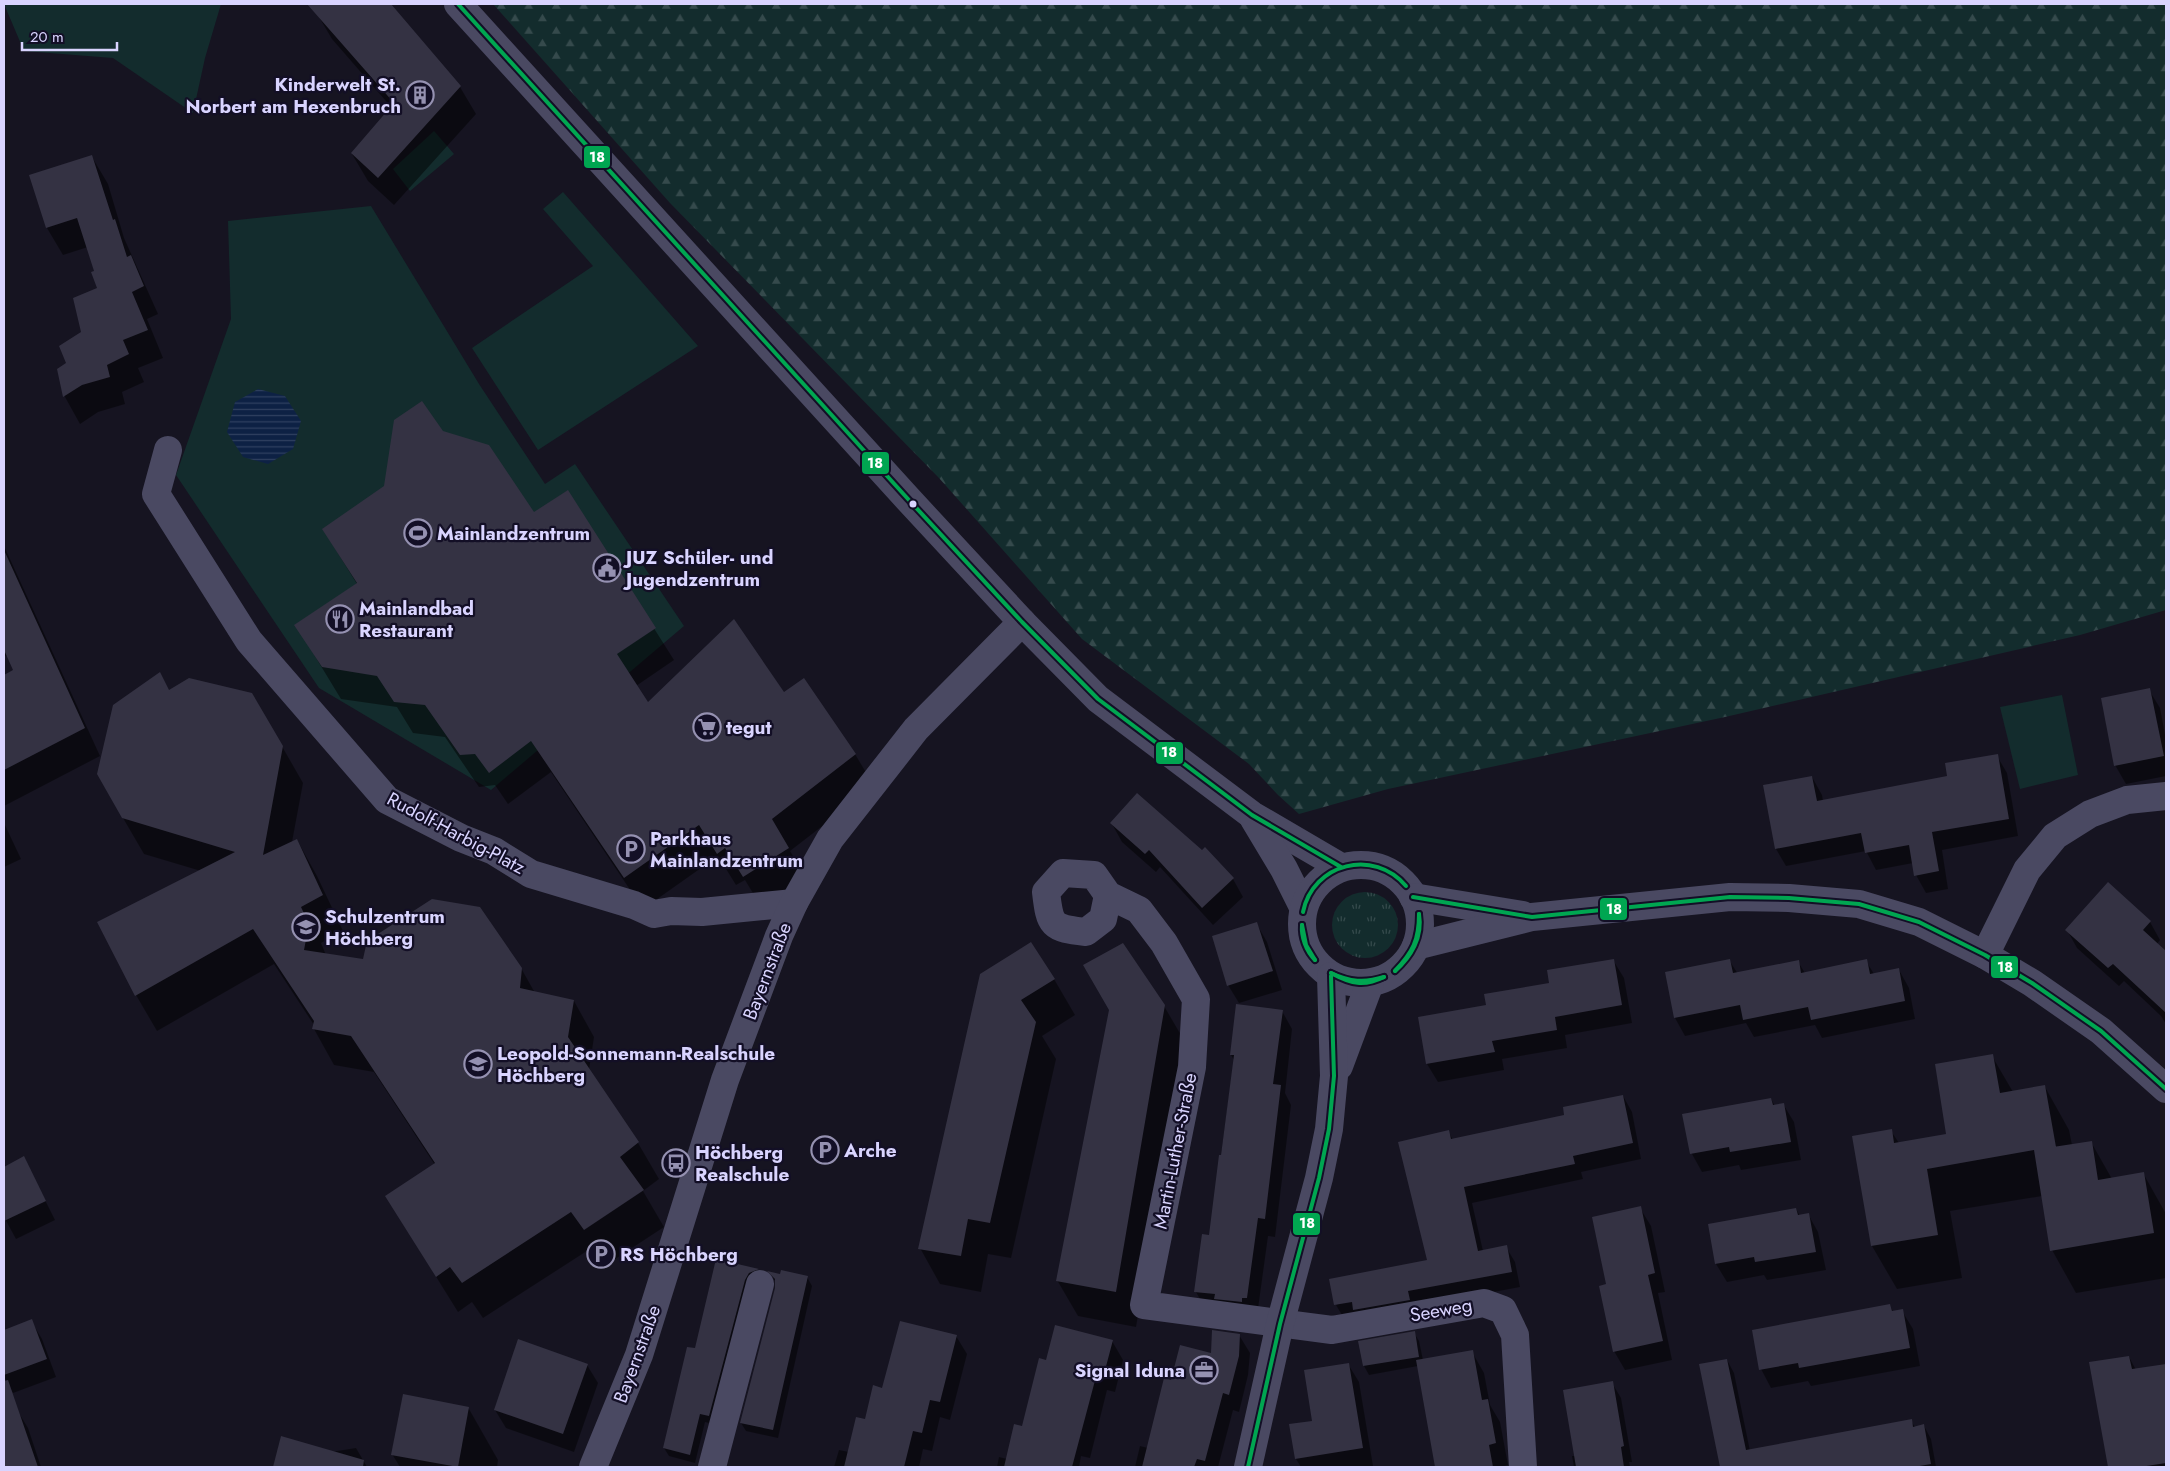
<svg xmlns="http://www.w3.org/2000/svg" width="2170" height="1471" viewBox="0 0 2170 1471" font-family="Jost,sans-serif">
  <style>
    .grass { fill: url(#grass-tufts) }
    .forest { fill: url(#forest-firs) }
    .park { fill: #132c2d }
    .water { fill: url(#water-rules) }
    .shadow { fill: #0007 }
    .building { fill: #343243 }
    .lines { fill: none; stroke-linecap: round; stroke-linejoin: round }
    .minor { stroke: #4a4962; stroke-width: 28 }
    .bus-1-casing { stroke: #130f26; stroke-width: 8 }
    .bus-1 { stroke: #00a651; stroke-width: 4 }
    .bus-dot { fill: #d9d4ff; stroke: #130f26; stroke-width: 2 }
    .labels { text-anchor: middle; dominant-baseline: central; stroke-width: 4.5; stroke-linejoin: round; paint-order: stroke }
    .poi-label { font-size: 19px; font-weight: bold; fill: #d9d4ff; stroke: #130f26; text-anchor: start }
    .street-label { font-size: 19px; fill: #d9d4ff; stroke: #130f26 }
    .line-badge { stroke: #130f26; stroke-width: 2 }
    .badge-label { font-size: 14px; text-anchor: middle; font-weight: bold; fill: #fff }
  </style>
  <defs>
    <pattern id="grass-tufts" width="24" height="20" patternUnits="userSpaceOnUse" patternTransform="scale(1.25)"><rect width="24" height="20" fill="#132c2d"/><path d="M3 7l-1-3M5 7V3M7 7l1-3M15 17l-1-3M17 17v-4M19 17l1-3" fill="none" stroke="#354a4c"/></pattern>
    <pattern id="forest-firs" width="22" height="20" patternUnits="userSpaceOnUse" patternTransform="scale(1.25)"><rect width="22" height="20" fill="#132c2d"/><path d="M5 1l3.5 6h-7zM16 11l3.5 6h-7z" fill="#354a4c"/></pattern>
    <pattern id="water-rules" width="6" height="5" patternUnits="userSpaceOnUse" patternTransform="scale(1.25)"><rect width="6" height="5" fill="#0d2144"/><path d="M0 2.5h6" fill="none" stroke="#304060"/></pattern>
  </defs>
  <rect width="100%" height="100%" fill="#161421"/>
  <!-- grass -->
  <circle class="grass" cx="1365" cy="925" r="33"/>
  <!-- forest -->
  <polygon class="forest" points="493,4 2166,4 2166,610 2080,635 1725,717 1388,789 1299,814 1278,795 1249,764 1082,639 939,478 670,203"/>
  <!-- park -->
  <g class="park">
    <polygon points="4,4 221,4 205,58 193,113 113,58 24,51"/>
    <polygon points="434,131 454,154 410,191 393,169"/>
    <polygon points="563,192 698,346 538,450 472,348 593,266 543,209"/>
    <polygon points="371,206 479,384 545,484 575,464 684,626 491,790 319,688 176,475 231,319 228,221"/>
    <polygon points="2062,695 2078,775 2020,789 2000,707"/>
  </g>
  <!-- water -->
  <polygon class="water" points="258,389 285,396 301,421 293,449 268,464 243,457 227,432 235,402"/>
  <!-- shadow -->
  <g class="shadow">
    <polygon points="325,4 390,4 460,87 476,114 394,205 368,181 352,154 392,108 332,39 316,12"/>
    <polygon points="92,157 108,184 124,238 158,314 147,319 163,358 138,368 144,382 122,392 125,404 98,412 80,424 65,397 59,370 68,363 99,289 88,247 63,255 47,228"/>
    <polygon points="442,433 533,514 567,491 674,660 636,686 648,704 784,694 855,754 874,786 790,851 807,880 762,908 745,880 736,885 718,856 643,909 551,772 508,804 495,785 479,787 445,737 413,733 397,707 341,699 296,625 357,584 323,529 385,487"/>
    <polygon points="4,546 100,756 4,806 4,676 15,670 8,655 4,657"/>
    <polygon points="2149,690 2160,708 2166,740 2166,776 2126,784 2115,765"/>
    <polygon points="169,692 252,694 303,783 292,842 297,840 317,876 343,931 321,943 326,955 363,960 521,968 535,993 574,1001 594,1037 589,1070 638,1143 659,1179 643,1191 664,1227 606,1265 593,1247 483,1318 472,1302 458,1312 386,1196 435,1165 374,1072 334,1065 314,1029 314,1025 274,964 157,1031 136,995 201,871 144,854 123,818"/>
    <polygon points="1997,756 2007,773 2018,836 1942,850 1948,889 1926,893 1916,875 1913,863 1876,870 1866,851 1786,866 1776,849 1812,777 1822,795 1823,801 1949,777"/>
    <polygon points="4,823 21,859 4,867"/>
    <polygon points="1112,824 1233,879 1243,897 1213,925 1160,867 1156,872 1122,842"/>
    <polygon points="2150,922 2160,940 2157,944 2166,953 2166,1024 2161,1016 2124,981 2119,986 2077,948 2067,930"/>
    <polygon points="1256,923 1267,942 1282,990 1239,1003 1228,985"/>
    <polygon points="1613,960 1624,978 1632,1023 1565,1035 1567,1048 1502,1059 1504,1070 1438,1082 1427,1064 1488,1006"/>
    <polygon points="1729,960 1738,974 1798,962 1805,973 1866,961 1874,974 1899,970 1909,988 1915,1019 1822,1038 1815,1025 1754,1037 1746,1023 1685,1036 1675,1018 1666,973"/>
    <polygon points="981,974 1054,979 1075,1015 1042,1036 1056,1059 1011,1258 988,1254 981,1292 940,1284 920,1248"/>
    <polygon points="1164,1006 1185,1042 1136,1327 1078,1316 1057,1280"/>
    <polygon points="1282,1011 1292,1029 1285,1093 1291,1105 1275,1237 1268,1236 1257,1316 1206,1310 1196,1292 1210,1236 1234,1060 1231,1055"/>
    <polygon points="1992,1056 2013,1092 2045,1087 2069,1130 2072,1145 2091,1142 2112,1179 2143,1173 2166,1214 2166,1278 2076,1293 2052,1250 2042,1196 1950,1211 1962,1278 1897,1289 1872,1246 1854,1137 1891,1131 1899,1143 1948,1135"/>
    <polygon points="1623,1096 1632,1112 1641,1159 1581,1172 1583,1179 1472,1203 1483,1251 1506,1247 1515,1262 1520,1287 1345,1320 1336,1305 1429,1261 1448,1131 1453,1140 1566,1116"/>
    <polygon points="1771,1099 1775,1106 1783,1104 1794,1122 1801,1160 1741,1170 1739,1165 1702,1172 1692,1154 1684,1115"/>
    <polygon points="24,1158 55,1220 16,1239 4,1217 4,1168"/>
    <polygon points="1640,1208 1651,1226 1665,1292 1658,1293 1672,1360 1625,1370 1614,1351 1608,1285"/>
    <polygon points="1796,1209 1800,1216 1808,1214 1818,1232 1826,1270 1767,1280 1764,1275 1727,1282 1716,1264 1709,1225"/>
    <polygon points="717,1260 758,1270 763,1278 714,1424 705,1422 695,1463 669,1456 664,1448 696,1350"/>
    <polygon points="770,1273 807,1277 812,1286 778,1438 746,1431 741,1423 776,1288 776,1282"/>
    <polygon points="1890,1305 1893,1312 1902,1311 1913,1329 1920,1366 1811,1386 1808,1381 1771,1388 1761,1369"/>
    <polygon points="31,1321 42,1339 56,1377 13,1393 4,1377 4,1331"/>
    <polygon points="1414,1333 1419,1341 1423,1360 1472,1352 1484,1373 1490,1405 1500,1422 1508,1465 1501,1467 1436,1467 1418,1366 1369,1375 1364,1366 1360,1342"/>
    <polygon points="1239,1335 1250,1353 1248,1375 1239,1412 1233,1410 1218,1467 1135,1467 1140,1446 1148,1448 1172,1381"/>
    <polygon points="956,1336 967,1354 950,1420 940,1417 932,1451 923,1449 919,1467 834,1467 839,1450 849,1452 883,1389"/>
    <polygon points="1112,1341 1123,1360 1115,1392 1107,1390 1090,1458 1081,1456 1079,1467 997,1467 999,1457 1007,1459 1023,1427 1047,1361"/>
    <polygon points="2129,1357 2136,1370 2166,1365 2166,1467 2109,1467 2091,1364"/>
    <polygon points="1727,1360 1734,1373 1750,1451 1911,1421 1915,1427 1924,1426 1931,1439 1936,1467 1721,1467 1701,1365"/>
    <polygon points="1348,1364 1359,1382 1373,1466 1301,1467 1296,1459 1313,1422"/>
    <polygon points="587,1365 598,1383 574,1452 506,1428 495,1410"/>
    <polygon points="1612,1383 1621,1398 1632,1462 1629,1462 1630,1467 1574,1467 1572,1456 1576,1456"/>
    <polygon points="469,1409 498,1460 497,1467 400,1467 392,1454"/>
    <polygon points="17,1410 28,1428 41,1467 4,1467 4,1414"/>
    <polygon points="282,1438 331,1452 356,1448 367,1467 275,1467"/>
  </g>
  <!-- building -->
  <g class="building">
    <polygon points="307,4 391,4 461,86 378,178 351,153 394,103"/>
    <polygon points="92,155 113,220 115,219 127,257 131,255 144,286 132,292 148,330 123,340 129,354 107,365 110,377 82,385 63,397 57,369 66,363 59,346 81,332 73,298 97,288 91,272 94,271 77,218 46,228 29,175"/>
    <polygon points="422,401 443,431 489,445 534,512 568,490 656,628 617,654 648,702 734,619 784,692 804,678 856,754 772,819 789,848 743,877 725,848 717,854 699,825 624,878 531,741 489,773 475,754 460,755 425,705 394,702 377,676 322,667 294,625 357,583 322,529 384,486 394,420"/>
    <polygon points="4,550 85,728 4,770 4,675 13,670 4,650"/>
    <polygon points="160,672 169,690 189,678 252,693 283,746 263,855 297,839 323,895 301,907 309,924 304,950 363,959 367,941 432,899 480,907 522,968 520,988 574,1000 568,1037 639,1142 620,1157 644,1190 584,1230 571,1212 462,1283 450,1267 436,1277 385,1196 435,1163 351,1036 312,1029 314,1021 253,929 135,996 97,922 235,852 122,818 97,774 113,705"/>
    <polygon points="2150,688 2164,756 2114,766 2101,698"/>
    <polygon points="1998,754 2009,819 1932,832 1939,871 1914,876 1909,845 1865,853 1861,833 1775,849 1763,785 1812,776 1817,801 1947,776 1945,763"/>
    <polygon points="1137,793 1202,850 1205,847 1234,878 1202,908 1149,850 1145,854 1110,823"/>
    <polygon points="2108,882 2151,921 2143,930 2166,951 2166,1013 2113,964 2108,968 2065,930"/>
    <polygon points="1257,922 1273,971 1227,986 1212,936"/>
    <polygon points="1031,942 1055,979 1021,1000 1036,1022 990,1223 968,1219 961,1256 918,1249 980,974"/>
    <polygon points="1123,943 1165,1005 1116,1292 1056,1281 1109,1010 1083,965"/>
    <polygon points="1614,959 1622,1005 1555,1017 1557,1030 1492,1041 1495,1052 1426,1064 1418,1017 1486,1005 1484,994 1549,983 1547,970"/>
    <polygon points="1730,959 1733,973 1799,960 1801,973 1867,959 1870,974 1899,968 1905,1001 1811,1020 1808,1007 1743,1020 1740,1005 1674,1018 1665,972"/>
    <polygon points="1236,1004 1283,1010 1273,1084 1281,1085 1265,1219 1258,1218 1247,1298 1242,1298 1242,1302 1214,1299 1215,1294 1194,1292 1202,1234 1209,1235 1219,1155 1221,1155 1234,1055 1230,1055"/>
    <polygon points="1993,1054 2000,1093 2045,1085 2056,1147 2053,1147 2092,1141 2098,1180 2144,1172 2154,1233 2050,1251 2034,1150 1927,1169 1938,1235 1871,1246 1852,1136 1892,1129 1894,1143 1946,1134 1935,1064"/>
    <polygon points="1623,1095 1633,1143 1573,1156 1575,1164 1464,1187 1478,1251 1507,1245 1512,1272 1408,1291 1410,1300 1353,1310 1352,1302 1334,1305 1329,1279 1427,1260 1398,1142 1449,1130 1451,1139 1564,1115 1563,1107"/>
    <polygon points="1771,1098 1773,1105 1784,1103 1791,1142 1730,1152 1729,1147 1690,1154 1682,1114"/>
    <polygon points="24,1156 46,1201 4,1221 4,1167"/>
    <polygon points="1641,1206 1655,1273 1648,1275 1663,1341 1613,1352 1599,1286 1606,1284 1592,1217"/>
    <polygon points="1796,1208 1798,1215 1809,1213 1816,1252 1755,1262 1754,1257 1715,1264 1708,1224"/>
    <polygon points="716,1259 759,1269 749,1273 745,1280 709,1416 700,1414 690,1455 663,1448 687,1347 695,1348"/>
    <polygon points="781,1270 808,1276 773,1430 740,1423 775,1288 775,1279 767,1271 780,1274"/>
    <polygon points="1890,1304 1892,1311 1903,1309 1910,1348 1799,1368 1798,1363 1759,1370 1752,1330"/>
    <polygon points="32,1319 47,1359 4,1375 4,1330"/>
    <polygon points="900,1321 957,1335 940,1402 930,1400 922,1433 913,1431 904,1467 844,1467 856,1417 865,1419 873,1385 882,1388"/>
    <polygon points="1055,1325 1113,1340 1104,1374 1097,1373 1072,1467 1004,1467 1014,1424 1022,1426 1039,1358 1046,1360"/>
    <polygon points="1212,1330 1240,1334 1239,1356 1229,1395 1223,1393 1205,1461 1197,1459 1194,1467 1142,1467 1164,1378 1171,1380 1180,1345 1211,1353"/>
    <polygon points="1415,1331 1419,1357 1363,1366 1358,1341"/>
    <polygon points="518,1339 588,1364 563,1434 494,1410"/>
    <polygon points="1473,1350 1482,1400 1488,1399 1496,1443 1489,1445 1493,1467 1435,1467 1416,1360"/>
    <polygon points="2129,1356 2132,1369 2166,1364 2166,1463 2140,1467 2108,1467 2089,1362"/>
    <polygon points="1727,1359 1746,1450 1912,1419 1913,1427 1924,1424 1931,1464 1914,1467 1720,1467 1699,1364"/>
    <polygon points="1349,1363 1363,1448 1295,1459 1289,1424 1312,1421 1304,1370"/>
    <polygon points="8,1380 38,1467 4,1467 4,1381"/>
    <polygon points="1613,1381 1624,1446 1621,1447 1624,1467 1576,1467 1563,1390"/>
    <polygon points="403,1394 469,1407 458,1467 391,1455"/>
    <polygon points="281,1436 364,1460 363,1467 273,1467"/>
  </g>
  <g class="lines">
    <!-- minor -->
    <g class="minor">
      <polyline points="458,4 908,499 1022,622 1098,699 1252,815 1341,867"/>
      <polyline points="168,450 156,494 249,641 387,800 461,838 494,851 531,874 634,905 654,914 671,911 702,912 794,903"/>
      <polyline points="1254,819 1284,869 1303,907"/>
      <circle cx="1361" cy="924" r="59"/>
      <path d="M1108,895L1103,919L1086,932C1051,928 1050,926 1046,892L1063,873L1094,875L1108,895L1139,910L1164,943L1196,999L1192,1067L1144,1305L1332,1330L1484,1303L1503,1310L1515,1335L1523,1467"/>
      <polyline points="1413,897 1523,915"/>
      <polyline points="1416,946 1532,917 1730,897 1789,898 1859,904 1919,922 1985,955 2032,983 2101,1031 2166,1089"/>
      <polyline points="1985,955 2027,870 2055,836 2090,814 2127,800 2166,796"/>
      <polyline points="1339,1066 1370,983"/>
      <polyline points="593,1467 639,1355 725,1080 779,936 794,903 830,839 916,729 1022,622"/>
      <polyline points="712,1467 760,1284"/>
      <polyline points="1248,1467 1280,1324 1319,1178 1329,1129 1334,1076 1331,976"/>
    </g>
    <!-- bus-1 casing -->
    <g class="bus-1-casing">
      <g id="bus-1">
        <polyline points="458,4 908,499 1022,622 1098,699 1252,815 1341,867"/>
        <polyline points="1413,897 1532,917 1730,897 1789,898 1859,904 1919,922 1985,955 2032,983 2101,1031 2166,1089"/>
        <path d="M1303,912C1313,863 1374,848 1406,886"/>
        <polyline points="1302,925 1306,945 1315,960"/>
        <path d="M1302,925C1301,937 1306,951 1315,960"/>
        <path d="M1395,971C1413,952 1419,940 1419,914"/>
        <path d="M1395,971C1411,957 1423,937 1419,914"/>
        <path d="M1331,973C1350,982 1365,983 1384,977"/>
        <path d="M1331,973C1351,984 1364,987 1384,977"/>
        <polyline points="1248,1467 1280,1324 1319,1178 1329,1129 1334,1076 1331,976"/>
      </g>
    </g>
    <!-- bus-1 -->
    <use href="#bus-1" class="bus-1"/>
  </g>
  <!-- icons -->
  <defs>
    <g id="building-ring" transform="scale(1.4375)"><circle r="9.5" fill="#130f26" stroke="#9591b1" stroke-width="1.5"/><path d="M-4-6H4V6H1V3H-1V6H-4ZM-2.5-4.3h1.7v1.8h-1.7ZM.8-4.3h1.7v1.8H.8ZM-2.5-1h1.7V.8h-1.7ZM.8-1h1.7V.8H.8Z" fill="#9591b1"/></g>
    <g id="stadium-ring" transform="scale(1.4375)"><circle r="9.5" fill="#130f26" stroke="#9591b1" stroke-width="1.5"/><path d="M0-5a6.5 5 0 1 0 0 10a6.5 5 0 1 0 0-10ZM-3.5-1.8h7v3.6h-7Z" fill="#9591b1"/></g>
    <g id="civic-ring" transform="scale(1.4375)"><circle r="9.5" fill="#130f26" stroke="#9591b1" stroke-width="1.5"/><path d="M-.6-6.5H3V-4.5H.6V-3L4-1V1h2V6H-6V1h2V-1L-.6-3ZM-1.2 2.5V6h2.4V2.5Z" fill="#9591b1"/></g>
    <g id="restaurant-ring" transform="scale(1.4375)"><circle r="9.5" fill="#130f26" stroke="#9591b1" stroke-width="1.5"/><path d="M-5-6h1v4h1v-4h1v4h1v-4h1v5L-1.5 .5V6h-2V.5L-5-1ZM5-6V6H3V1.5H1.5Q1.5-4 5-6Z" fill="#9591b1"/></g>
    <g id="supermarket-ring" transform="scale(1.4375)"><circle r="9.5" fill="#130f26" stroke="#9591b1" stroke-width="1.5"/><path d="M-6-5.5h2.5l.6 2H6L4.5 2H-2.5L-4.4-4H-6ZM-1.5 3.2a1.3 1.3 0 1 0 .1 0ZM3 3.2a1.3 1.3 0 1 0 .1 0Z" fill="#9591b1"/></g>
    <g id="parking-ring" transform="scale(1.4375)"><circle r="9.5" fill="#130f26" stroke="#9591b1" stroke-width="1.5"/><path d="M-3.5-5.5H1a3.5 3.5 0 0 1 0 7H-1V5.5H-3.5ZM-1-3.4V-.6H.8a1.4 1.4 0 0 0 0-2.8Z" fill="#9591b1"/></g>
    <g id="school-ring" transform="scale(1.4375)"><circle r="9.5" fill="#130f26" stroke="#9591b1" stroke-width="1.5"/><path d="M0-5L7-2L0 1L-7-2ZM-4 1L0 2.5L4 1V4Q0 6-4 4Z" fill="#9591b1"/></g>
    <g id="bus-ring" transform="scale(1.4375)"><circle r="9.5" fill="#130f26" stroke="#9591b1" stroke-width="1.5"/><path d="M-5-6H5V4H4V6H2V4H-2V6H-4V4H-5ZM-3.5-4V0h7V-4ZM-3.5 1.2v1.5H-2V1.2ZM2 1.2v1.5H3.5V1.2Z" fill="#9591b1"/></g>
    <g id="office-ring" transform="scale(1.4375)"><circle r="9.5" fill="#130f26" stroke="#9591b1" stroke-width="1.5"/><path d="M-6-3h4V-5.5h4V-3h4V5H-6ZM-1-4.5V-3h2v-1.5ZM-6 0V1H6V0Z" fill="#9591b1"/></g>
  </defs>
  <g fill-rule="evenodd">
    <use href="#building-ring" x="420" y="95"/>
    <use href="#stadium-ring" x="418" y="533"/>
    <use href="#civic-ring" x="607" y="568"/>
    <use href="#restaurant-ring" x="340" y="619"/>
    <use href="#supermarket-ring" x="707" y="727"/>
    <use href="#parking-ring" x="631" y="849"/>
    <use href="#school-ring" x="306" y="927"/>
    <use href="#school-ring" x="478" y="1064"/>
    <use href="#parking-ring" x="825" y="1150"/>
    <use href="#bus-ring" x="676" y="1163"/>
    <use href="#parking-ring" x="601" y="1254"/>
    <use href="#office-ring" x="1204" y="1370"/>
  </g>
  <!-- markers -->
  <circle class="bus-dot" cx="913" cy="504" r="4.5"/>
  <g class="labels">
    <!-- poi labels -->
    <g class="poi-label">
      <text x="401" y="84" text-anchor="end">Kinderwelt St.<tspan x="401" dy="22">Norbert am Hexenbruch</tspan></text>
      <text x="437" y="533">Mainlandzentrum</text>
      <text x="626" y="557">JUZ Schüler- und<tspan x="626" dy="22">Jugendzentrum</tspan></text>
      <text x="359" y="608">Mainlandbad<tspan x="359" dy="22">Restaurant</tspan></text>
      <text x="726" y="727">tegut</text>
      <text x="650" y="838">Parkhaus<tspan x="650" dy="22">Mainlandzentrum</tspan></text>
      <text x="325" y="916">Schulzentrum<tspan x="325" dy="22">Höchberg</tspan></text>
      <text x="497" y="1053">Leopold-Sonnemann-Realschule<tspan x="497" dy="22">Höchberg</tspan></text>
      <text x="844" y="1150">Arche</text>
      <text x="695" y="1152">Höchberg<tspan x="695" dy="22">Realschule</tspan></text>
      <text x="620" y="1254">RS Höchberg</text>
      <text x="1185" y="1370" text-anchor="end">Signal Iduna</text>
    </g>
    <!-- street labels -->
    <g class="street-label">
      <text transform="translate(456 833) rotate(28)">Rudolf-Harbig-Platz</text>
      <text transform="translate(767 971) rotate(-69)">Bayernstraße</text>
      <text transform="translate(1175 1151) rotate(-79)">Martin-Luther-Straße</text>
      <text transform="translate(1441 1310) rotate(-10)">Seeweg</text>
      <text transform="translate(637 1354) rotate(-70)">Bayernstraße</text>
    </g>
  </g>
  <g class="line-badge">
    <rect x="583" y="145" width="28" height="24" rx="5" fill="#00a651"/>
    <rect x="861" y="451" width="29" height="24" rx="5" fill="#00a651"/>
    <rect x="1155" y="741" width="29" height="24" rx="5" fill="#00a651"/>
    <rect x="1599" y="897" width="29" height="24" rx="5" fill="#00a651"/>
    <rect x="1990" y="955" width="29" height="24" rx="5" fill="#00a651"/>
    <rect x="1292" y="1212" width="29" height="24" rx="5" fill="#00a651"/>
  </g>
  <g class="badge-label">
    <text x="597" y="162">18</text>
    <text x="875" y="468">18</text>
    <text x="1169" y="757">18</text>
    <text x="1614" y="914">18</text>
    <text x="2005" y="972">18</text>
    <text x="1307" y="1228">18</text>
  </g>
  <!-- border -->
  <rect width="2170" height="1471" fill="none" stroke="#d9d4ff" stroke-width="10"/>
  <!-- scale -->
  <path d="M22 42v8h95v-8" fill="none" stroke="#d9d4ff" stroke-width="2.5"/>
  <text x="30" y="42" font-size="15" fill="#d9d4ff" stroke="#130f26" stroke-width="4" paint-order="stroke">20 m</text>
</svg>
